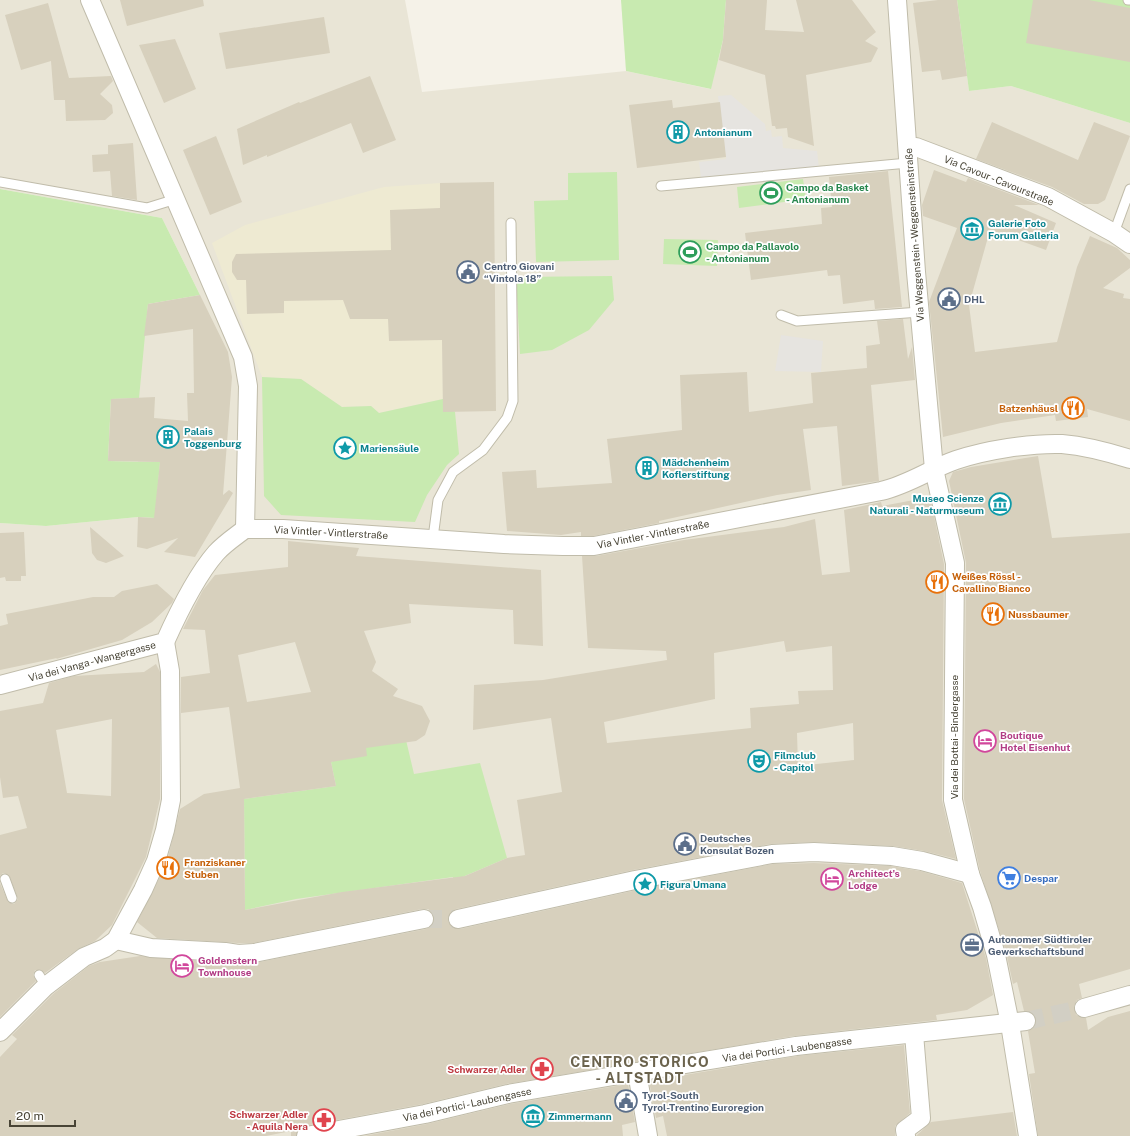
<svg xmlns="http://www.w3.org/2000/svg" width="1130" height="1136" viewBox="0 0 1130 1136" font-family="'Public Sans',sans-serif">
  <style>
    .residential { fill: #e9e5d6 }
    .education { fill: #eeead2 }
    .green { fill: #c8eab0 }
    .parking { fill: #e6e4e0 }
    .building { fill: #d7d0bd; fill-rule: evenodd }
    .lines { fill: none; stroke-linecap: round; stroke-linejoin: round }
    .street-tunnel { stroke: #d2cfc4; stroke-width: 18; stroke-dasharray: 18 9; stroke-linecap: butt }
    .lane-casing { stroke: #c0bcaa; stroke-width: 11 }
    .street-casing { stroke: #c0bcaa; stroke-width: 20 }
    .lane { stroke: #fff; stroke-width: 9 }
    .street { stroke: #fff; stroke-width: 18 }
    .labels { text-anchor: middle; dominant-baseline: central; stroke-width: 3.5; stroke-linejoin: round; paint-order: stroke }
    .culture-label { font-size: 10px; font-weight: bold; fill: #0d838f; stroke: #fff; text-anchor: start }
    .street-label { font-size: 10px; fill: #484436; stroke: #fff }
    .leisure-label { font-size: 10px; font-weight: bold; fill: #27864d; stroke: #fff; text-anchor: start }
    .service-label { font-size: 10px; font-weight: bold; fill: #4e5e75; stroke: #fff; text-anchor: start }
    .food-label { font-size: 10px; font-weight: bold; fill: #c56008; stroke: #fff; text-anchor: start }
    .hotel-label { font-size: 10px; font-weight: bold; fill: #b23c85; stroke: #fff; text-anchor: start }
    .shop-label { font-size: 10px; font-weight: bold; fill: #366cbe; stroke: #fff; text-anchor: start }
    .health-label { font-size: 10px; font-weight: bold; fill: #be3a42; stroke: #fff; text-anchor: end }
    .district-label { font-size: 14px; font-weight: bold; letter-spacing: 1px; fill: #6b634d; stroke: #fff }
  </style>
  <rect width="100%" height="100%" fill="#f5f2e8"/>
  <!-- residential -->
  <polygon class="residential" points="0,0 405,0 422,92 626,71 710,89 723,40 726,0 957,0 969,91 1011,86 1130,123 1130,1136 0,1136 0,523 46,526 138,517 155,518 138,461 108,461 111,399 144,336 148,304 200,295 162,218 0,189"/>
  <!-- education -->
  <polygon class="education" points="440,183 443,399 379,413 371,406 342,407 301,379 262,377 212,243 245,225 384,187"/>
  <!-- green -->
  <g class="green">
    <polygon points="621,0 726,0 723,40 711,89 626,71"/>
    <polygon points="957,0 1130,0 1130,123 1011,86 969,91"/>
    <polygon points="617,172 619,260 536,262 534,201 568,200 568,173"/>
    <polygon points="803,179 806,199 739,208 737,187"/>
    <polygon points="0,189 162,218 200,295 148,304 139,398 111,399 108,461 160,462 155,518 138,517 46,526 0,523"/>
    <polygon points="664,239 718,240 717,266 663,264"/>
    <polygon points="612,276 614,300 589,330 552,350 520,354 516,277"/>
    <polygon points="262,377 301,379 342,407 371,406 379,413 443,399 455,412 459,454 447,465 427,495 415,522 281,515 264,496"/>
    <polygon points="406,740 414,774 480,763 507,858 453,881 453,877 296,899 245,910 244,799 336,786 331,762 365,746"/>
  </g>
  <!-- parking -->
  <g class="parking">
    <polygon points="731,95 765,124 766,131 771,130 772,137 782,136 783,148 817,151 819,168 701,178 699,162 726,159 718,96"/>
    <polygon points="781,335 823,341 821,372 775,371"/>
  </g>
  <!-- building -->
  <g class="building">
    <polygon points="120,0 203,0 204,6 127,26"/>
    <polygon points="726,0 767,0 765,30 804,32 796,0 852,0 876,32 865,41 878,48 871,62 806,75 814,146 788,137 787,128 776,129 775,126 772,126 765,75 719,60 723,40"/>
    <polygon points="938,0 957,0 967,76 942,80 940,70 922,72 913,3"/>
    <polygon points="1033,0 1089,0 1130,8 1130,62 1026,43"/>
    <polygon points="48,3 69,78 111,76 113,81 100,94 112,105 113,113 105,120 66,121 65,100 54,100 51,61 21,70 5,15"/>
    <polygon points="324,17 330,53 226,69 219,33"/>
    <polygon points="175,39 196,89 164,103 139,45"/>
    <polygon points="370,76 396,140 363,153 351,123 267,157 267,155 243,165 237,129 299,102 300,103"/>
    <polygon points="672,100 673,108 720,102 726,157 637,168 629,105"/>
    <polygon points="992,122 1078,160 1094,122 1130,136 1105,200 1098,204 1084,204 1052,187 976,159"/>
    <polygon points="216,136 242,202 210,215 183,150"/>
    <polygon points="133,143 137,200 112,196 110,171 93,172 92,155 108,154 108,145"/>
    <polygon points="934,170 966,182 968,178 1039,205 1014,205 1056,223 1046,250 990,230 969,305 975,352 1057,342 1077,267 1090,236 1117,248 1130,260 1130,268 1103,288 1124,294 1123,298 1130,299 1130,421 1087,409 1088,417 1056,421 1055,415 1001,423 943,437 929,302 957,228 923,216 922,205"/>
    <polygon points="888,171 902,307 875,309 874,300 843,304 840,275 828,276 827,270 751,280 745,233 822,224 821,208 832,207 829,177"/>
    <polygon points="494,182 496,411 443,412 442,340 389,341 388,319 350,319 343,300 284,301 284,313 247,314 246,280 237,280 232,272 232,262 236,254 391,250 390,210 440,208 440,183"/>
    <polygon points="200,295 228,352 232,377 223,495 229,490 233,493 195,557 164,552 178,538 147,549 137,547 138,517 154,518 160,462 108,461 111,399 155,397 154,418 188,421 187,393 194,393 193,329 144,336 148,304"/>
    <polygon points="903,319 908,359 912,347 915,380 871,385 879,481 842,486 837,426 803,429 811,490 777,495 659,521 659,523 593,536 581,536 581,532 561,535 507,531 502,472 536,470 537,488 612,483 607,439 682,430 680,375 747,372 749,412 813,403 811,373 867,368 866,346 880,344 877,321"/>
    <polygon points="1038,456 1052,538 1130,533 1130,969 1079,984 1082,998 1077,1000 1074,1006 1076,1015 1086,1018 1088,1030 1108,1017 1130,1011 1130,1136 1038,1136 1029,1074 1035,1073 1028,1031 1035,1026 1036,1019 1031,1012 1024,1011 1017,982 1013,984 1006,952 980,871 964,799 966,563 949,481 953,472 971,467"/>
    <path d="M930,497L944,564L942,800L956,859L924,851L893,846L815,842L770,844L633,870L456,909L451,912L448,921L451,926L460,929L637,890L773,864L814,863L891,866L920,871L962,883L986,958L993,995L967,1010L936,1015L937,1020L794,1036L506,1084L423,1104L304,1126L299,1128L296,1136H291V1131L266,1136H0V1057L17,1039L12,1035L53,994L89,966L100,962L140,956L236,964L255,963L426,929L434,923V917L432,912L428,909H422L253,943H238L157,938L137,922L166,865L180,809L204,794L240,788L229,707L181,713V677L210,673L205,630L183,629L203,590L215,575L288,567V541L359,548L356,556L541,570L543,646L514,644L513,610L409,604L411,623L364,631L376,662L372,671L398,689L393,696L422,706L430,721L425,735L416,741L366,748L367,756L331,762L336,786L244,799L245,910L342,892L465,876L507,858L525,855L517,800L562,792L551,718L473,730L474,685L543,680L667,660L666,651L588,648L582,556H596L684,540L784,527L815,519L822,575L850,572L844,510L881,502L882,506ZM784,641L786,652L832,646L833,690L798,691L799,704L750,708L751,728L607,743L604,722L715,699L714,653ZM295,642L311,692L247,702L238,655ZM853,723L854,760L798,766L797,733Z"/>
    <polygon points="90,527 124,556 106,563 97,560 92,553"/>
    <polygon points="24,532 26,576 21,576 21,581 6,581 5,577 0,578 0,533"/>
    <polygon points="157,584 174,599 172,603 152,622 122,640 56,659 57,658 0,670 0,626 8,624 6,614 93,597 114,597 122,591"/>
    <path d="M156,664L160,672V799L146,857L112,925L95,941L78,949L45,973L41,970H35L33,975L36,981L0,1017V883L8,902L14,904L18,899L9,875L3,873L0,876V835L27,828L18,796L3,798L0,777V711L43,703L49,683L74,676L144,672ZM112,719L111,796L67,793L56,730Z"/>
    <polygon points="904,1045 910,1113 895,1126 895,1136 667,1136 663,1116 656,1118 649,1081 797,1056"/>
    <polygon points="628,1084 635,1122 622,1125 623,1136 364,1136 427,1124 510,1104"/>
    <polygon points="1013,1112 1017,1136 916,1136 931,1122"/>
  </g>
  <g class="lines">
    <!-- street-tunnel -->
    <g class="street-tunnel">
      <polyline points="424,919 458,919"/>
      <polyline points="1026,1021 1084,1008"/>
    </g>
    <!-- lane casing -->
    <g class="lane-casing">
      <g id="lane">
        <polyline points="1128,0 1130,0"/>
        <polyline points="0,182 147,208 176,199"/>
        <polyline points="661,186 908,163"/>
        <polyline points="1114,233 1130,189"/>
        <polyline points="781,315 797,321 920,312"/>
        <polyline points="433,538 438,500 453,472 483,450 507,418 513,401 511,223"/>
        <polyline points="5,879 12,898"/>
        <polyline points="39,975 46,986"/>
      </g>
    </g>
    <!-- street casing -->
    <g class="street-casing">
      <g id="street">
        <polyline points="90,0 243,357 248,386 245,529"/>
        <polyline points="897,0 916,272 934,469 955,563 953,800 970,874 982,907 996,955 1010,1024 1028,1136"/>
        <polyline points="908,148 916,147 1048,197 1114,233 1130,244"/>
        <path d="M245,529H283L504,544L563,546H594L881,491C908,485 930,469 956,460C986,450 1030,443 1062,444C1085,446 1108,452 1130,459"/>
        <path d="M0,685L165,642C178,613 196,576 216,553C224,544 236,536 245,529"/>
        <polyline points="458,919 635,880 772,854 814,852 892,856 922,861 970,874"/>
        <polyline points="116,940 151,948 225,952 238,954 254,953 424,919"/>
        <polyline points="1084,1008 1130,995"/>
        <polyline points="0,1032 46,986 84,957 105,948 116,940 143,890 156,861 165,830 171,800 170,671 165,642"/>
        <polyline points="637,1072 648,1136"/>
        <polyline points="306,1136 425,1114 508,1094 637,1072 796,1046 1026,1021"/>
        <polyline points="906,1136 905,1130 921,1118 914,1034"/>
      </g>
    </g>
    <!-- lane -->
    <use href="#lane" class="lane"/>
    <!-- street -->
    <use href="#street" class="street"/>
  </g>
  <!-- icons -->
  <defs>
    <g id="building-ring" transform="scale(1.15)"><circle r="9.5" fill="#fff" stroke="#0f9aa8" stroke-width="1.5"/><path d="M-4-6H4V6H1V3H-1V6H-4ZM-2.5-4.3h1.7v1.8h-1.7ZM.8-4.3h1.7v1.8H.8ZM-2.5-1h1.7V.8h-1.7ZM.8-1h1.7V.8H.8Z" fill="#0f9aa8"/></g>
    <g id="stadium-ring" transform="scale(1.15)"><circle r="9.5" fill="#fff" stroke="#2e9e5b" stroke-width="1.5"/><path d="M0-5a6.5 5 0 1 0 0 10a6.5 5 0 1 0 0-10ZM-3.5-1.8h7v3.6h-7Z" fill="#2e9e5b"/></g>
    <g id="museum-ring" transform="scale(1.15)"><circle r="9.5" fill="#fff" stroke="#0f9aa8" stroke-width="1.5"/><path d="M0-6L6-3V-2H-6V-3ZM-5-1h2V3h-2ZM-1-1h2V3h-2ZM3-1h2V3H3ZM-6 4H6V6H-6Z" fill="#0f9aa8"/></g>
    <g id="civic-ring" transform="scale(1.15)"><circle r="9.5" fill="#fff" stroke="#5c6f8a" stroke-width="1.5"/><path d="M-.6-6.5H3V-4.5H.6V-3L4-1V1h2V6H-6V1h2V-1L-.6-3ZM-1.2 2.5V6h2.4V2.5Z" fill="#5c6f8a"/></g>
    <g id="restaurant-ring" transform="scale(1.15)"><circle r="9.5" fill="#fff" stroke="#e8710a" stroke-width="1.5"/><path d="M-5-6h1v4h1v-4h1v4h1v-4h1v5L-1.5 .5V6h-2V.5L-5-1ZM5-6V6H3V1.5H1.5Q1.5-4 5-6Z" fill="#e8710a"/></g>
    <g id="sight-ring" transform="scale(1.15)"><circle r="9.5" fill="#fff" stroke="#0f9aa8" stroke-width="1.5"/><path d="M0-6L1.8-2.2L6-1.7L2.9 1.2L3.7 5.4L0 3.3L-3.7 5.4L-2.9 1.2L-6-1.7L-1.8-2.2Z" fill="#0f9aa8"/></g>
    <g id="hotel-ring" transform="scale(1.15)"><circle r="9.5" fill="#fff" stroke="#d1479c" stroke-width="1.5"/><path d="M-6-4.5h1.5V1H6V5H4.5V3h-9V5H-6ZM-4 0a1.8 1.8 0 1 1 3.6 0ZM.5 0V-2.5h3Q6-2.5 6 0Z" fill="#d1479c"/></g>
    <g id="theatre-ring" transform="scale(1.15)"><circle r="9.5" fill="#fff" stroke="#0f9aa8" stroke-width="1.5"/><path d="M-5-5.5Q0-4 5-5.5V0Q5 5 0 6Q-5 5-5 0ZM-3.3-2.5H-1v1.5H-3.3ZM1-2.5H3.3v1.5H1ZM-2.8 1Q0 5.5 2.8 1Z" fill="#0f9aa8"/></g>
    <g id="supermarket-ring" transform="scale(1.15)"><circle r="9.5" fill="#fff" stroke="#3f7fe0" stroke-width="1.5"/><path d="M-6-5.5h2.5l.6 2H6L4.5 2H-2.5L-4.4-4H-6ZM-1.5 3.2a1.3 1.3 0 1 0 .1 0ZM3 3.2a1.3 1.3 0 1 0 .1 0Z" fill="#3f7fe0"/></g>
    <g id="office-ring" transform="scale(1.15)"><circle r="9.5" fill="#fff" stroke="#5c6f8a" stroke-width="1.5"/><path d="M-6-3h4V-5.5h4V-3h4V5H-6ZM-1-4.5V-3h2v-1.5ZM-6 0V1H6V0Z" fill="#5c6f8a"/></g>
    <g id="pharmacy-ring" transform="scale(1.15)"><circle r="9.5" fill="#fff" stroke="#e0444e" stroke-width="1.5"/><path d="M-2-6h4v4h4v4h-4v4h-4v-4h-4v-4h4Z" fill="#e0444e"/></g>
  </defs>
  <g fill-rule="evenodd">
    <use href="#building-ring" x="678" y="132"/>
    <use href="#stadium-ring" x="771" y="193"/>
    <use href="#museum-ring" x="972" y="229"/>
    <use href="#stadium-ring" x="690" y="252"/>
    <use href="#civic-ring" x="468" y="272"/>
    <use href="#civic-ring" x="949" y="299"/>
    <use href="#restaurant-ring" x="1073" y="408"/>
    <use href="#building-ring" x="168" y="437"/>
    <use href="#sight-ring" x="345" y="448"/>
    <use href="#building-ring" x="647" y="468"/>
    <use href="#museum-ring" x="1000" y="504"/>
    <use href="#restaurant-ring" x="937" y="582"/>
    <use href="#restaurant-ring" x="993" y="614"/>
    <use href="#hotel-ring" x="985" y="741"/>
    <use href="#theatre-ring" x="759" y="761"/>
    <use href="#civic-ring" x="685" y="844"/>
    <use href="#restaurant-ring" x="168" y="868"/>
    <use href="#supermarket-ring" x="1009" y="878"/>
    <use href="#hotel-ring" x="832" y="879"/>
    <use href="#sight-ring" x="645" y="884"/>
    <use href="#office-ring" x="972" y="945"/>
    <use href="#hotel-ring" x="182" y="966"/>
    <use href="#pharmacy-ring" x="542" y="1069"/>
    <use href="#civic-ring" x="626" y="1101"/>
    <use href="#museum-ring" x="533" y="1116"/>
    <use href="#pharmacy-ring" x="324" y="1120"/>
  </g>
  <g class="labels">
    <!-- culture labels -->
    <g class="culture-label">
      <text x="694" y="132">Antonianum</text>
      <text x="988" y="223">Galerie Foto<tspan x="988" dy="12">Forum Galleria</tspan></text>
      <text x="184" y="431">Palais<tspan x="184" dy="12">Toggenburg</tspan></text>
      <text x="360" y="448">Mariensäule</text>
      <text x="662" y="462">Mädchenheim<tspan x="662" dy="12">Koflerstiftung</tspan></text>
      <text x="984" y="498" text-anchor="end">Museo Scienze<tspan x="984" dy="12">Naturali - Naturmuseum</tspan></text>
      <text x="774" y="755">Filmclub<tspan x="774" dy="12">- Capitol</tspan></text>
      <text x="660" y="884">Figura Umana</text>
      <text x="548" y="1116">Zimmermann</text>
    </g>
    <!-- street labels -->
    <g class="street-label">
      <text transform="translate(999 180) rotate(22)">Via Cavour - Cavourstraße</text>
      <text transform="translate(914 235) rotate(-94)">Via Weggenstein - Weggensteinstraße</text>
      <text transform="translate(331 532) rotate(3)">Via Vintler - Vintlerstraße</text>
      <text transform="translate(653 534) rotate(-11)">Via Vintler - Vintlerstraße</text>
      <text transform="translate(92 661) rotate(-15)">Via dei Vanga - Wangergasse</text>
      <text transform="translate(954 737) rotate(-90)">Via dei Bottai - Bindergasse</text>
      <text transform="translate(787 1049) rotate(-8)">Via dei Portici - Laubengasse</text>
      <text transform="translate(467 1104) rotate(-12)">Via dei Portici - Laubengasse</text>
    </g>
    <!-- leisure labels -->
    <g class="leisure-label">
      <text x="786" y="187">Campo da Basket<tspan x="786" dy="12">- Antonianum</tspan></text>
      <text x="706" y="246">Campo da Pallavolo<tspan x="706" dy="12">- Antonianum</tspan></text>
    </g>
    <!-- service labels -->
    <g class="service-label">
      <text x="484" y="266">Centro Giovani<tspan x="484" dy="12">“Vintola 18”</tspan></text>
      <text x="964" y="299">DHL</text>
      <text x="700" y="838">Deutsches<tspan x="700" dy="12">Konsulat Bozen</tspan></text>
      <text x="988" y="939">Autonomer Südtiroler<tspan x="988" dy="12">Gewerkschaftsbund</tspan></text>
      <text x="642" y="1095">Tyrol-South<tspan x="642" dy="12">Tyrol-Trentino Euroregion</tspan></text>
    </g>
    <!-- food labels -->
    <g class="food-label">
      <text x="1058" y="408" text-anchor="end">Batzenhäusl</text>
      <text x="952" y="576">Weißes Rössl -<tspan x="952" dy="12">Cavallino Bianco</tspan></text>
      <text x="1008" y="614">Nussbaumer</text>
      <text x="184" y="862">Franziskaner<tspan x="184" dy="12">Stuben</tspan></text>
    </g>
    <!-- hotel labels -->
    <g class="hotel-label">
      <text x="1000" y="735">Boutique<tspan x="1000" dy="12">Hotel Eisenhut</tspan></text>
      <text x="848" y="873">Architect's<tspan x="848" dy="12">Lodge</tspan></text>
      <text x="198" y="960">Goldenstern<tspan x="198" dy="12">Townhouse</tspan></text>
    </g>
    <!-- shop labels -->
    <g class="shop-label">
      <text x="1024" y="878">Despar</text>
    </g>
    <!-- health labels -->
    <g class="health-label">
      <text x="526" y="1069">Schwarzer Adler</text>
      <text x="308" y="1114">Schwarzer Adler<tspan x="308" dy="12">- Aquila Nera</tspan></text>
    </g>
    <!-- district labels -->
    <g class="district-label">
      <text x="640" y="1062">CENTRO STORICO<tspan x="640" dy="16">- ALTSTADT</tspan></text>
    </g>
  </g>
  <!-- scale -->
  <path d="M10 1120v6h65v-6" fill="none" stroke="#484436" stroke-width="2"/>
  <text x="16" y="1120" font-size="12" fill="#484436" stroke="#ffffff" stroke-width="3" paint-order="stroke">20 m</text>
</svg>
